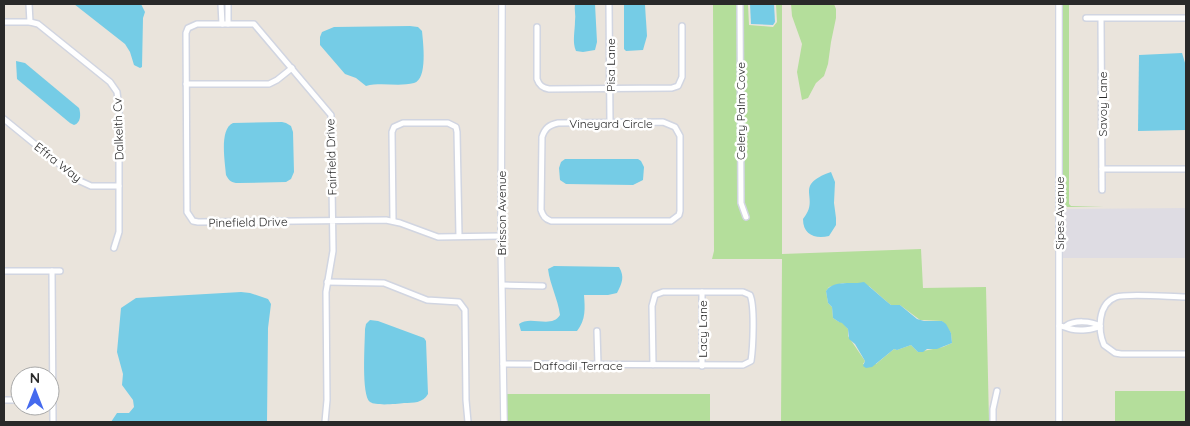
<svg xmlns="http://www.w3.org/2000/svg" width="1190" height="426" viewBox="0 0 1190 426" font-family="Quicksand,sans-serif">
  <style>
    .industrial { fill: #dedce3 }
    .green { fill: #b4de9b; fill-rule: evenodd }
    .water { fill: #75cce6 }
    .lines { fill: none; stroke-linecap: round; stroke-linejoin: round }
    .minor-casing { stroke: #d1d5e1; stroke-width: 8 }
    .tertiary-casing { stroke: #d1d5e1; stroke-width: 8 }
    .minor { stroke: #fff; stroke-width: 5 }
    .tertiary { stroke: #fff; stroke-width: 5.5 }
    .labels { text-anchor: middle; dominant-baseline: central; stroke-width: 5; stroke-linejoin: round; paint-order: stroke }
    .street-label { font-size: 12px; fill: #292929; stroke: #fff }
  </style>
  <rect width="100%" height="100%" fill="#eae4dc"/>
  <!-- industrial -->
  <polygon class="industrial" points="1186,208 1186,258 1062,258 1063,209"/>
  <!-- green -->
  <g class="green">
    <path d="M713,4H738V202L744,220L749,218L743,202L742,4H748L749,25L773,27L777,22L776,4H782V254L921,249L923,288L986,287L989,422H781L782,259H712L714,251ZM843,283L869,286L886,301L891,305H900L920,320L942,321L951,333L952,343L943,347L918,352L911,345L897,350L894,349L876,364H863L865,361L848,336V329L842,322H839L833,318L832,307L828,303L826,291L829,287Z"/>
    <polygon points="791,4 834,4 836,9 836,18 831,42 828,64 824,76 816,83 808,98 802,100 797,72 802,44 792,16"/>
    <polygon points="1063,4 1069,4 1069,204 1071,206 1104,207 1064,207 1061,209"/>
    <rect x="1115" y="391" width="71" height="31"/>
    <rect x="506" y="394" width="204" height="28"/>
  </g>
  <!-- water -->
  <g class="water">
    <polygon points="74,4 141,4 145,12 143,18 142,67 140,68 134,65 130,52 125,44"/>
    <path d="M575,4H595L597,42L595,50L583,52L576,51C572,42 575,31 575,21C576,15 574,10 575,4Z"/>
    <polygon points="624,4 645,5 647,36 643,50 626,51 624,49"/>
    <polygon points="750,4 774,4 775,22 773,25 751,24"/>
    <path d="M410,26L418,27L422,31C423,42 428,79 414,83C399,87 381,82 366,86L356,78L345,74L320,45V37L322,32L334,27Z"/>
    <polygon points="1182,53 1186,66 1186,130 1138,131 1139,55"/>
    <path d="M16,61L25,63L79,108C81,114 81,123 74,125L70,123L17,79Z"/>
    <path d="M282,122L286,123L291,126L293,132L294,172L291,179L286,182L238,183C232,183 229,181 226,175C225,162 219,129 233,123Z"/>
    <polygon points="565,159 638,159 641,161 644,167 643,180 633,185 566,184 560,180 559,168 561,162"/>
    <path d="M831,172L835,182L834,203L836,218V225L829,236C815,239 803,235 803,219C822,197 791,186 831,172Z"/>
    <path d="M554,266L619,267C625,277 622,283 617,293L608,295H584C585,308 586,320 577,331H521L519,324C530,315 552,329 560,315C558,299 550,285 548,269Z"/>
    <path d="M864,282L886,301L891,305H900L917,319L924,321H942L946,324L951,333L952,343L937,349H927L923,352H918L911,345L897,350L894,349L872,367L866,368L863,366L865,361L855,344L849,339L848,329L842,323L839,322L833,318L832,307L828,303L826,291C834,279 852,285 864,282Z"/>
    <polygon points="241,292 250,293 268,299 271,304 268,328 267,422 111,422 117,413 129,413 134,407 133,400 122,385 123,374 117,352 121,308 136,298"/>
    <path d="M370,320L378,321L424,338L426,341L428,394C423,403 413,403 404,403C396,404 376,406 370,402C361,395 365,342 365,329L366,324Z"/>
  </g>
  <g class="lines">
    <!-- minor casing -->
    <g class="minor-casing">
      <g id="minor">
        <polyline points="29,4 30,22"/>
        <polyline points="221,4 222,24"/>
        <polyline points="228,4 228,24"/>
        <polyline points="609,4 610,123"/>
        <polyline points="740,4 741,203 746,217"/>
        <polyline points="1086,18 1186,18"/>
        <polyline points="1101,19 1102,190"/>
        <polyline points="4,22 30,22 38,24 110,82 117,92 119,108 119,232 114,248"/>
        <path d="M537,27V79C539,85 542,88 549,89L672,88L678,86L682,77V26"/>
        <polyline points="186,84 269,84 277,80 292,68"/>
        <polyline points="4,119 80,181 91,186 119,186"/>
        <path d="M663,122L675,127L680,136V211L679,215L671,221H551C545,219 543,216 541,210L542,137C545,128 549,125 558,123Z"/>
        <polyline points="1102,169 1186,169"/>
        <polyline points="393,220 392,132 394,127 403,123 448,123 456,127 457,132 459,236"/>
        <polyline points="4,271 60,271"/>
        <polyline points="52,271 53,422"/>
        <polyline points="327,282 384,283 427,300 459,302 465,310 466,400 468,422"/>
        <polyline points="502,285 543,286"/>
        <polyline points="702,292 702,366"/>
        <path d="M1186,297C1171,297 1128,293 1116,297C1097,304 1098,331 1104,345L1115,353L1121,354H1186"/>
        <path d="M1059,326C1064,326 1066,328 1071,329C1079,331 1093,330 1100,326"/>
        <path d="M1066,326C1074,320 1091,321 1100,326"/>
        <polyline points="597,331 598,365"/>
        <path d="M503,364L743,365L751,361C753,348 755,306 750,295L743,292H663L655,295L652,306L653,365"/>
        <polyline points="4,400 20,400"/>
        <polyline points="325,422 327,400 326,292 333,251 331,120 331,115 254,24 197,24 188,28 186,33 187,212 193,221 198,222 386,220 400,223 438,237 501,236"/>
        <polyline points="993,422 993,409 997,391"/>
      </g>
    </g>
    <!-- tertiary casing -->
    <g class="tertiary-casing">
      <g id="tertiary">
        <polyline points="502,4 501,236 504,422"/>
        <polyline points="1059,422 1059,4"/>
      </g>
    </g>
    <!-- minor -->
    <use href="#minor" class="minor"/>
    <!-- tertiary -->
    <use href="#tertiary" class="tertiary"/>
  </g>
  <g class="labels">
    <!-- street labels -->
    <g class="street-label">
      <text transform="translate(610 65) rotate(-90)">Pisa Lane</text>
      <text transform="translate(1102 104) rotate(-90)">Savoy Lane</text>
      <text transform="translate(740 111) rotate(-90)">Celery Palm Cove</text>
      <text x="611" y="123">Vineyard Circle</text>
      <text transform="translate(118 129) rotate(-92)">Dalkeith Cv</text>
      <text transform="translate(331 157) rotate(-92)">Fairfield Drive</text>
      <text transform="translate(58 162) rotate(38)">Effra Way</text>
      <text transform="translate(501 213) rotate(-90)">Brisson Avenue</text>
      <text transform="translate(1059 213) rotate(-90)">Sipes Avenue</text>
      <text transform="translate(248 222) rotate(-1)">Pinefield Drive</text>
      <text transform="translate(702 329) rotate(-90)">Lacy Lane</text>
      <text x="578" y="365">Daffodil Terrace</text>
    </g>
  </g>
  <!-- border -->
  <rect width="1190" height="426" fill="none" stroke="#292929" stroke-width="10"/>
  <!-- north arrow -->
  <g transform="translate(35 391)"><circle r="24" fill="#ffffff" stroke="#a9a9a9"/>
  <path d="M0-4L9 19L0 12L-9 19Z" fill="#456aee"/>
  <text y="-8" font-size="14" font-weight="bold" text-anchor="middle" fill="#292929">N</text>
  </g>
</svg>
